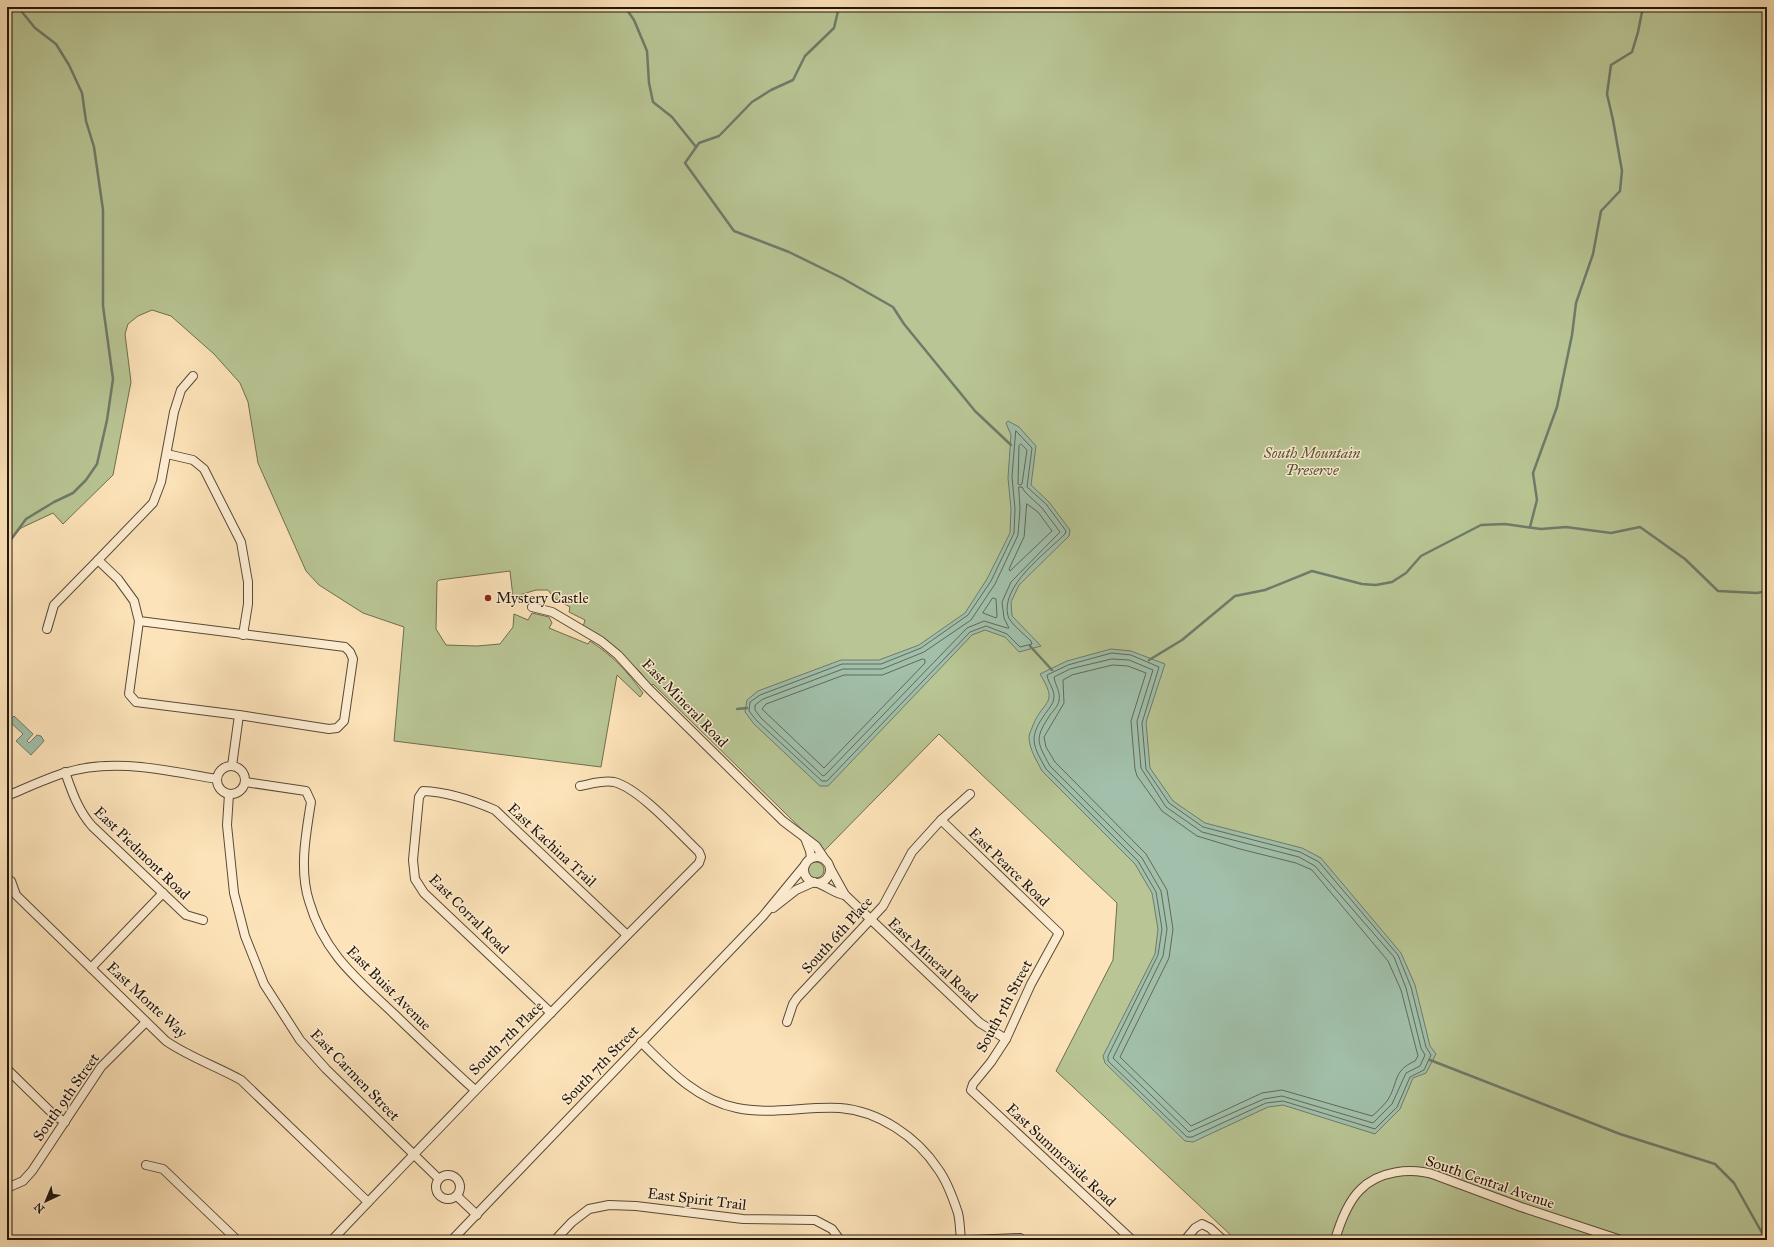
<svg xmlns="http://www.w3.org/2000/svg" width="1774" height="1247" viewBox="0 0 1774 1247" font-family="'IM FELL Great Primer',serif">
  <style>
    .green { fill: #b9c594; stroke: #6d6e4f }
    .water { fill: #a1bfaa; stroke: #6e7b6a }
    .lines { fill: none; stroke-linecap: round; stroke-linejoin: round }
    .shore { stroke: #616a5a; stroke-width: 1 }
    .stream { stroke: #6e7b6a; stroke-width: 2.5 }
    .minor-casing { stroke: #584936; stroke-width: 10 }
    .minor { stroke: #feedd2; stroke-width: 8 }
    .poi-dot { fill: #8f2418; stroke: #feedd2; stroke-width: 1.5 }
    .labels { text-anchor: middle; dominant-baseline: central; stroke-width: 3; stroke-linejoin: round; paint-order: stroke }
    .park-label { font-size: 15px; font-style: italic; fill: #56533a; stroke: #feedd2 }
    .poi-label { font-size: 15px; fill: #21160a; stroke: #feedd2; text-anchor: start }
    .street-label { font-size: 15px; fill: #21160a; stroke: #feedd2 }
  </style>
  <rect width="100%" height="100%" fill="#fde3b9"/>
  <filter id="stains"><feTurbulence type="fractalNoise" baseFrequency=".005" numOctaves="4"/><feColorMatrix values="0 0 0 0 .2 0 0 0 0 .09 0 0 0 0 .02 0 0 0 .5 -.17"/></filter>
  <radialGradient id="worn" r=".72"><stop offset=".6" stop-color="#630" stop-opacity="0"/><stop offset="1" stop-color="#630" stop-opacity=".3"/></radialGradient>
  <!-- green -->
  <g class="green">
    <path d="M7,7H1767V1240H1236L1056,1071L1113,960L1117,903L939,734L824,851L653,684L651,686L641,673L627,659L583,627L585,620L569,612L570,607L554,598L548,590H536L513,597L510,571L439,580L437,582L436,629L446,645L477,646L500,644L513,627L514,614L528,620L532,613L549,617L552,623L549,628L588,644L590,641C613,656 627,671 643,693L640,697L617,675L601,767L394,741L404,627L363,613L319,585L306,571L258,463L248,402L240,383L214,354L171,316L152,310L138,316L128,324L125,334L131,382L113,475L63,524L53,513L21,528L7,543Z"/>
    <circle cx="816" cy="870" r="8"/>
  </g>
  <!-- water -->
  <g class="water">
    <polygon points="1008,421 1019,427 1036,446 1031,485 1049,502 1070,530 1069,536 1019,585 1011,602 1012,616 1041,646 1019,652 1005,637 985,630 972,635 828,786 820,786 754,724 745,712 747,700 758,691 841,660 879,660 919,645 965,613 987,579 1010,533 1011,509 1008,478 1011,435 1006,423"/>
    <path d="M1111,649L1131,651L1165,664L1146,722L1150,768L1173,801L1205,823L1302,848L1321,858L1401,953L1415,985L1430,1046L1436,1054L1426,1073L1413,1078L1400,1109L1375,1134L1283,1105L1268,1107L1193,1142L1185,1141L1105,1063L1103,1056L1155,954L1158,929L1152,893L1135,864L1042,771C1037,761 1029,749 1029,737C1029,733 1032,729 1033,725C1044,699 1059,705 1040,674L1067,661Z"/>
    <polygon points="14,716 33,734 27,741 29,743 37,735 41,736 44,741 31,755 16,741 23,734 9,721"/>
  </g>
  <g class="lines">
    <!-- shore -->
    <g class="shore">
      <path d="M1016,431L1032,448L1027,487L1046,504L1066,531L1065,534C1046,553 1000,586 1008,616C1010,623 1026,636 1031,641L1032,644L1020,647L1007,634L986,626L970,632L827,781H822L757,721L749,711L750,702L760,695L842,664H881L921,648L968,615L991,581L1014,533L1015,509L1012,477Z"/>
      <polygon points="1021,444 1027,450 1022,484 1020,485 1018,484 1019,446"/>
      <polygon points="1019,487 1022,487 1025,492 1042,508 1060,532 1011,582 1002,602 1004,618 1009,628 1007,628 984,621 967,628 825,775 823,776 761,718 755,710 755,705 763,699 843,669 882,669 924,652 971,620 995,584 1018,535 1020,509"/>
      <polygon points="1027,504 1038,512 1052,531 1010,571 1009,569 1024,537"/>
      <polygon points="993,598 996,599 997,616 996,618 983,613"/>
      <path d="M1112,653L1131,655L1159,667L1142,723L1146,769L1169,803L1203,827L1300,852L1319,862L1398,955L1411,987L1426,1047L1431,1055L1424,1070L1410,1077L1397,1107L1375,1129L1283,1101L1266,1103L1192,1137H1187L1108,1061V1056L1158,955L1162,929L1156,892L1138,861L1046,769C1034,747 1028,739 1043,717C1046,712 1051,707 1053,702C1057,691 1048,684 1047,675L1068,665Z"/>
      <polygon points="923,659 925,660 925,663 824,768 762,709 766,704 844,675 882,675"/>
      <path d="M1112,659L1129,660L1153,670L1137,721L1141,768L1166,807L1202,832L1299,857L1315,866L1394,957L1406,988L1421,1048L1425,1055L1420,1066L1406,1073L1392,1104L1373,1123L1282,1096L1264,1099L1189,1132L1113,1058L1163,956L1167,929L1161,891L1142,858L1050,766C1036,741 1035,738 1050,715C1053,711 1058,706 1059,701C1061,692 1055,685 1054,677L1070,669Z"/>
      <path d="M1113,665L1128,666L1146,673L1131,721L1135,769L1137,776L1162,811L1197,836L1240,849L1296,863L1312,870L1388,961L1401,990L1418,1056L1415,1061C1392,1071 1399,1083 1387,1101C1383,1106 1377,1112 1372,1116L1282,1090L1262,1093L1191,1126L1120,1057L1169,958L1173,929L1167,890L1146,854L1055,762L1046,747L1044,737L1064,703L1063,680L1072,675Z"/>
    </g>
    <!-- stream -->
    <g class="stream">
      <polyline points="625,7 634,20 647,51 649,83 653,102 672,117 696,147"/>
      <polyline points="839,7 834,28 805,56 793,80 771,90 752,102 719,136 699,143 685,163 734,231 789,252 842,278 893,307 904,324 975,411 1011,445"/>
      <polyline points="1530,527 1537,500 1533,473 1557,407 1572,335 1576,303 1593,254 1601,211 1620,191 1622,171 1613,120 1607,94 1611,65 1632,52 1638,32 1643,7"/>
      <polyline points="7,545 26,519 54,502 73,493 86,480 97,464 107,420 113,379 103,306 103,210 94,147 86,121 82,93 69,65 56,44 35,28 18,7"/>
      <polyline points="1030,646 1052,670"/>
      <polyline points="1149,660 1182,640 1235,596 1265,590 1312,571 1362,584 1376,585 1392,582 1406,573 1421,556 1481,525 1505,524 1541,529 1566,527 1611,533 1640,527 1685,559 1718,591 1757,593 1767,591"/>
      <polyline points="737,709 747,708"/>
      <polyline points="1430,1060 1620,1134 1715,1164 1734,1183 1766,1240"/>
    </g>
    <!-- minor casing -->
    <g class="minor-casing">
      <g id="minor">
        <polyline points="193,376 181,390 174,412 161,482 153,503 98,560 118,579 134,601 139,621 345,647 350,652 353,659 344,721 337,728 329,729 239,715 232,766"/>
        <polyline points="167,454 193,460 204,469 241,542 248,582 248,604 243,635"/>
        <polyline points="532,607 552,612 601,641 618,655 647,687 783,821 816,846 826,861"/>
        <polyline points="139,621 129,694 136,702 239,715"/>
        <polyline points="47,629 54,605 98,560"/>
        <circle cx="231" cy="780" r="14"/>
        <path d="M65,772C72,792 78,810 92,826L186,915L203,920"/>
        <path d="M245,782L306,791L311,802C306,834 299,869 309,901C324,953 356,978 393,1013C420,1039 447,1065 475,1090"/>
        <polyline points="229,794 227,825 234,893 245,936 264,984 300,1040 326,1069 439,1179"/>
        <path d="M7,796C26,788 45,779 64,773C114,757 167,771 217,779"/>
        <polyline points="941,820 1059,933 1031,984 1006,1039 991,1062 973,1084 971,1090 1132,1240"/>
        <polyline points="805,838 810,851 811,858"/>
        <circle cx="817" cy="870" r="13"/>
        <polyline points="830,868 845,895 980,1023 1006,1039"/>
        <path d="M11,881L16,895L166,1041C189,1057 216,1066 241,1080L368,1202"/>
        <path d="M817,883C827,886 835,894 845,895"/>
        <polyline points="773,908 796,890 814,882"/>
        <polyline points="91,968 163,893"/>
        <path d="M551,1013L424,893L415,879L413,860L419,797L423,791C449,792 472,800 495,810L627,935"/>
        <polyline points="787,1022 793,1004 797,998 883,906 912,852 941,820 970,794"/>
        <path d="M641,1042C669,1070 697,1100 737,1108C771,1115 806,1106 840,1108C879,1111 917,1137 938,1169C947,1181 953,1198 958,1213C960,1221 960,1231 961,1240"/>
        <polyline points="7,1069 54,1115 65,1122"/>
        <polyline points="146,1165 163,1169 237,1240"/>
        <circle cx="448" cy="1187" r="12"/>
        <polyline points="7,1188 23,1181 32,1171 101,1067 146,1022"/>
        <polyline points="457,1196 477,1215"/>
        <path d="M332,1240C453,1113 575,987 699,863L701,857L699,852C679,833 639,788 614,782C602,780 591,784 580,786"/>
        <polyline points="452,1240 763,916 805,865"/>
        <polyline points="555,1240 572,1222 589,1209 609,1205 636,1206 743,1219 815,1220 832,1229 840,1240"/>
        <polyline points="970,1240 1020,1238"/>
        <polyline points="1185,1240 1195,1228 1202,1224 1210,1228 1223,1240"/>
        <path d="M1335,1240C1340,1223 1347,1203 1360,1190C1378,1171 1411,1167 1435,1175L1521,1207L1621,1240"/>
      </g>
    </g>
    <!-- minor -->
    <use href="#minor" class="minor"/>
  </g>
  <!-- markers -->
  <circle class="poi-dot" cx="488" cy="598" r="4"/>
  <g class="labels">
    <!-- park labels -->
    <g class="park-label">
      <text x="1312" y="453">South Mountain<tspan x="1312" dy="17">Preserve</tspan></text>
    </g>
    <!-- poi labels -->
    <g class="poi-label">
      <text x="496" y="598">Mystery Castle</text>
    </g>
    <!-- street labels -->
    <g class="street-label">
      <text transform="translate(685 703) rotate(46)">East Mineral Road</text>
      <text transform="translate(552 845) rotate(43)">East Kachina Trail</text>
      <text transform="translate(142 853) rotate(44)">East Piedmont Road</text>
      <text transform="translate(1009 867) rotate(44)">East Pearce Road</text>
      <text transform="translate(469 914) rotate(45)">East Corral Road</text>
      <text transform="translate(837 935) rotate(-48)">South 6th Place</text>
      <text transform="translate(933 960) rotate(43)">East Mineral Road</text>
      <text transform="translate(389 988) rotate(45)">East Buist Avenue</text>
      <text transform="translate(147 1000) rotate(43)">East Monte Way</text>
      <text transform="translate(1004 1006) rotate(-62)">South 5th Street</text>
      <text transform="translate(506 1038) rotate(-45)">South 7th Place</text>
      <text transform="translate(600 1065) rotate(-46)">South 7th Street</text>
      <text transform="translate(355 1075) rotate(46)">East Carmen Street</text>
      <text transform="translate(66 1097) rotate(-55)">South 9th Street</text>
      <text transform="translate(1061 1155) rotate(43)">East Summerside Road</text>
      <text transform="translate(1490 1182) rotate(19)">South Central Avenue</text>
      <text transform="translate(697 1199) rotate(7)">East Spirit Trail</text>
    </g>
  </g>
  <!-- margin -->
  <rect width="1774" height="1247" fill="none" stroke="#fde3b9" stroke-width="24"/>
  <rect x="8" y="8" width="1758" height="1231" fill="none" stroke="#21160a" stroke-width="2"/>
  <rect x="12" y="12" width="1750" height="1223" fill="none" stroke="#21160a"/>
  <!-- north arrow -->
  <g transform="translate(46 1201) rotate(224)" stroke="#feedd2" stroke-width="3" paint-order="stroke">
  <path d="M0-3L7 15L0 10L-7 15Z" fill="#21160a"/>
  <text y="-6" font-size="11" font-weight="bold" text-anchor="middle" fill="#21160a">N</text>
  </g>
  <rect width="100%" height="100%" filter="url(#stains)"/>
  <rect width="100%" height="100%" fill="url(#worn)"/>
</svg>
